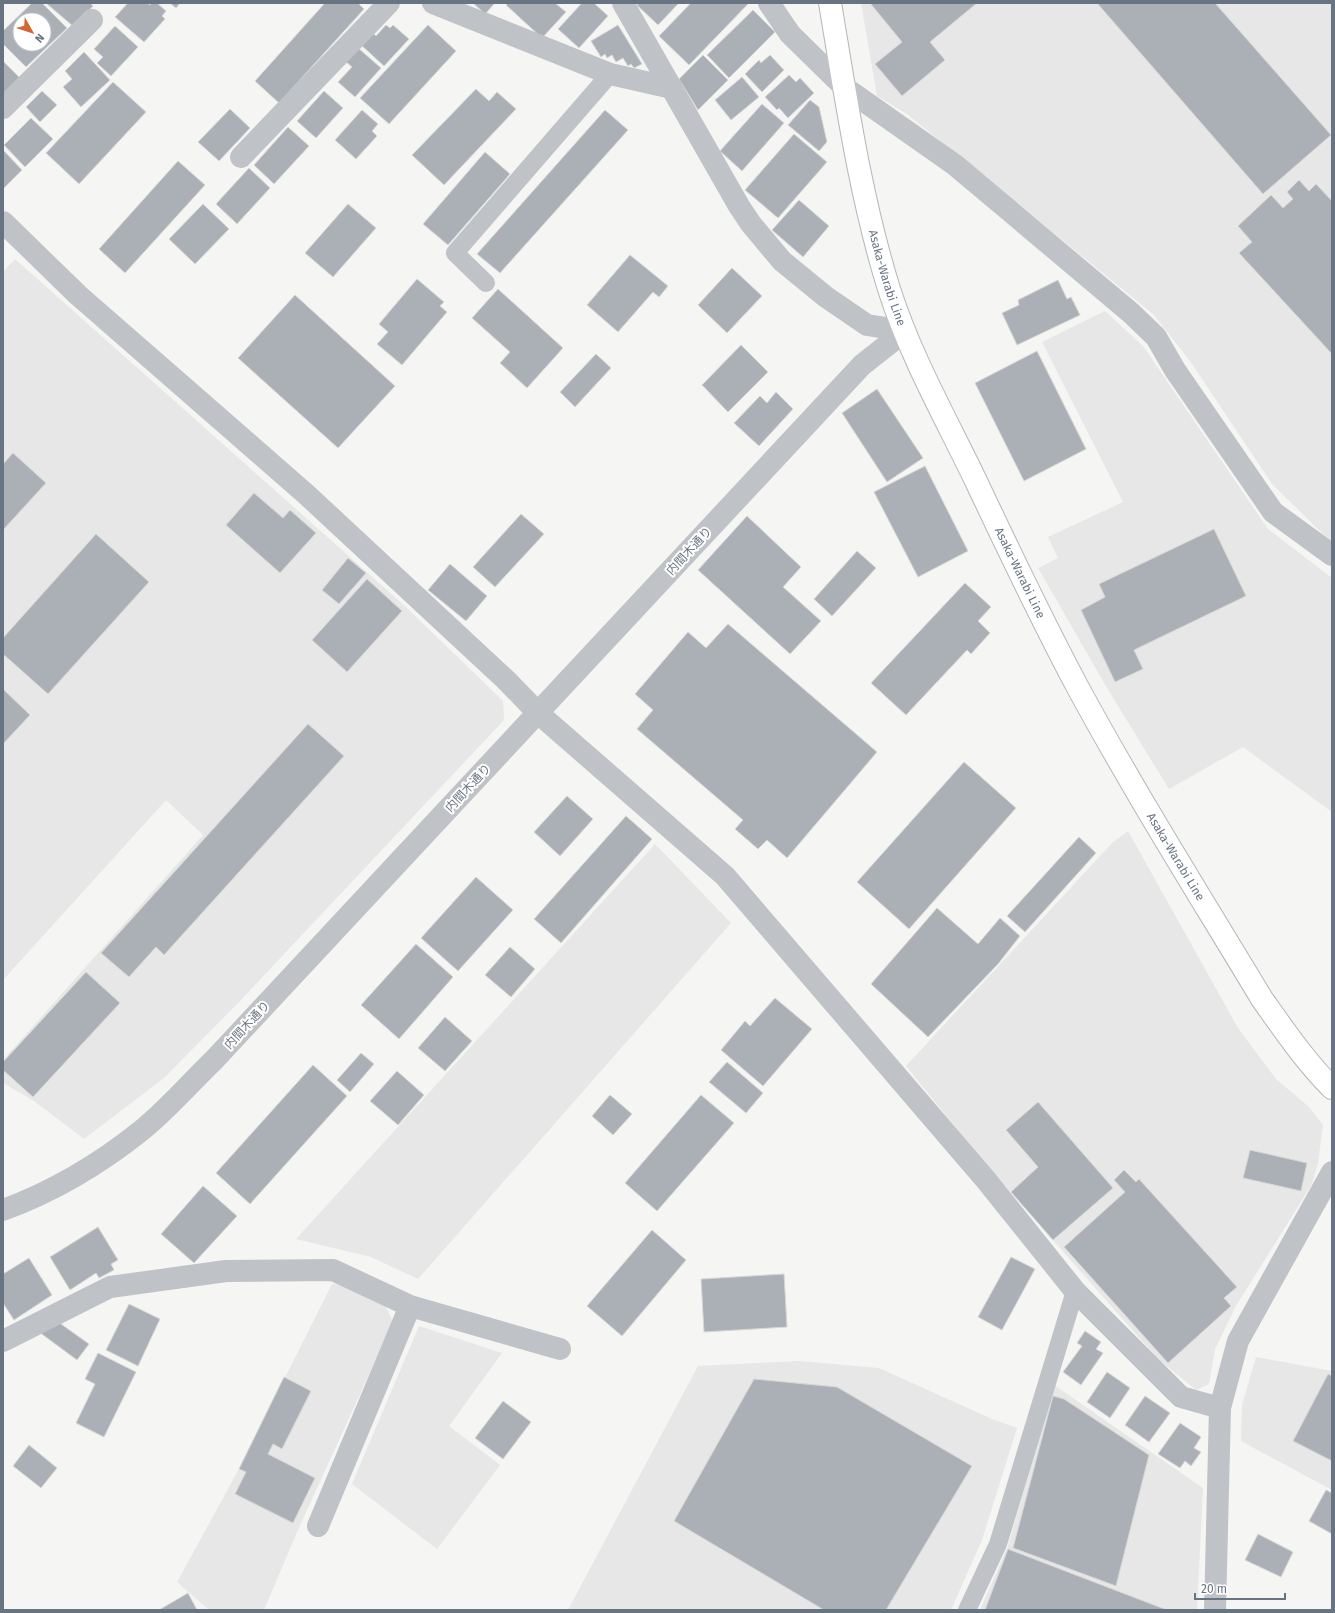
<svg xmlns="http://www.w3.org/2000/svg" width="1335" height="1613" font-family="'Fira Sans','Noto Sans JP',sans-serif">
<rect width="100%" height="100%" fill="#f5f6f3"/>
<!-- built -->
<path fill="#e6e7e6" d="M861,3H1332V541L1325,536L1272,484L1190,361L1153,314L907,114L877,96Z
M15,259L407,608L503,701L504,720L239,1002L164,1078L84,1139L34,1101L3,1083V1060L203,835L166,800L3,980V272Z
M1105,311L1143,346L1268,529L1332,578V812L1243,747L1169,789L1107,688L1038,568L1058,558L1048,537L1123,502L1042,342Z
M1128,831L1238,1028L1276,1079L1309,1107L1323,1125L1318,1163L1312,1184L1236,1306L1215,1349L1209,1384L1196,1390L1157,1358L977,1154L906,1066L1112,843Z
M655,844L731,923L418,1279L371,1257L296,1239Z
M332,1284L344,1285L385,1305L393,1322L297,1532L264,1610H209L177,1582L239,1469Z
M419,1326L502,1353L449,1426L500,1465L437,1549L352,1484Z
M1256,1357L1332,1371V1490L1241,1441L1242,1405Z
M799,1361L879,1368L992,1419L1017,1428L982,1540L951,1610H568L698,1366Z
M1054,1385L1203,1488L1197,1610H980L1008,1546Z"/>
<!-- building -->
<path fill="#aab0b6" stroke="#d7d7d5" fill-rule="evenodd" d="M32,3H42L67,28L26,67L3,44V31ZM20,20H44V44H20Z
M46,3H90L93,6L74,27Z
M128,3H147L150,5L152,3H157L166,11L162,16L165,19L144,42L115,17Z
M170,3H180L176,8Z
M325,3H358L364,9L279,103L255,81Z
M473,3H495L485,14Z
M508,3H555L566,12L542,38L506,5Z
M582,3H594L608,16L579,48L558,29Z
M640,3H679L658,25L637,5Z
M691,3H749L689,65L659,36Z
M870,3H977L930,42L945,60L902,96L875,64L902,42Z
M1097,3H1215L1331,135L1263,194Z
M753,10L775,32L729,78L707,55Z
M386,25L390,28L393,25L409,39L384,66L360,44L372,32L376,36Z
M428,25L456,51L389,124L360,98Z
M618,25L642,64L634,68L631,64L628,66L623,58L616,62L612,55L607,58L605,54L601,57L591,41Z
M115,26L138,47L111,76L97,63L103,57L94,49Z
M357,47L381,68L355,97L338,82L352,67L345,61Z
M84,52L110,80L81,107L63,87L72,79L65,71Z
M703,55L728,80L698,110L679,79Z
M770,55L784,70L762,92L745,74L759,60L761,63Z
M3,61L20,78L3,94Z
M789,75L796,82L800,78L814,93L788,118L779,108L777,110L765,97Z
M742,77L759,97L731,120L715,100Z
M113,82L146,112L79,184L46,153Z
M476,89L489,101L497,92L516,109L444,185L412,155Z
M42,91L57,105L40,122L26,107Z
M324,91L343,108L316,138L297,121Z
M810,100L819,107L827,142L819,151L788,125Z
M762,104L784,123L742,171L720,151Z
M230,109L250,128L219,161L198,142Z
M362,110L378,124L372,131L377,136L356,159L335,140Z
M605,110L628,130L500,273L477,254Z
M31,118L53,139L25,167L4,145Z
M288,127L309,146L274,184L254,165Z
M794,134L827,162L778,218L745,190Z
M4,151L22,170L3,189V152Z
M485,152L510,174L448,245L423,224Z
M178,161L205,185L125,273L99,249Z
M249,168L270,188L237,224L216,204Z
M1299,180L1309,191L1316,184L1332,201V354L1239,253L1252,242L1238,226L1271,195L1283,208L1293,199L1287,192Z
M799,200L829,226L803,257L772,230Z
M203,204L229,229L195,264L169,239Z
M348,204L376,228L333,277L305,253Z
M630,255L668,286L659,297L653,292L618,332L587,305Z
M732,268L762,296L727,333L698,305Z
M417,279L444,302L440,306L447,312L402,365L377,344L388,332L379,324Z
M1058,280L1067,299L1071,297L1080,315L1017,345L1002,313L1019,305L1018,300Z
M498,289L563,348L527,388L500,363L510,352L472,318Z
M295,295L395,386L338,448L238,358Z
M741,345L768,372L728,412L702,385Z
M1037,351L1086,449L1024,481L975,383Z
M596,354L611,368L575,407L560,392Z
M877,389L923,458L887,482L842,413Z
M776,392L793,409L759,446L734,423L760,396L767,403Z
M13,453L46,483L3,530V464Z
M925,466L968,551L918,577L874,492Z
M254,493L283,518L290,510L316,533L280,573L226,525Z
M521,514L544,534L495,587L473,567Z
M747,516L801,567L783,587L821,621L790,654L698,570Z
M1214,529L1246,596L1134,650L1143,669L1115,682L1081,610L1105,597L1099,584Z
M96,534L149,582L48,694L3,654V638Z
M857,551L876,568L832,616L814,599Z
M348,558L366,573L339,604L322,590Z
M450,564L487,596L466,621L428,590Z
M367,579L402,611L347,672L312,640Z
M965,583L991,607L978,621L990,633L971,654L967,650L906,715L871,683Z
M728,624L877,752L787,858L767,840L758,849L735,829L743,820L637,729L653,710L635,694L688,632L706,648Z
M3,689L30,715L3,744Z
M308,724L344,756L164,955L156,947L129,977L101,953Z
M964,762L1016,808L909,929L857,882Z
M567,796L593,819L560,856L534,832Z
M626,816L652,839L561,943L534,919Z
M1079,837L1096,853L1025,932L1007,916Z
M476,877L513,910L458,971L421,938Z
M937,908L978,944L1000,918L1020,936L998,964L928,1037L871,984Z
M416,944L453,977L399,1039L361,1005Z
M510,947L535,969L511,997L485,975Z
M86,972L120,1003L33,1097L3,1070V1062Z
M775,998L812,1029L763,1086L721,1050L745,1021L750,1026Z
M445,1017L472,1041L445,1071L418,1048Z
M361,1053L374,1064L350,1092L337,1080Z
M727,1062L763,1093L746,1113L709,1082Z
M313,1065L347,1096L250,1204L216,1173Z
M397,1071L424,1095L398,1125L370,1101Z
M610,1095L632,1114L613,1135L592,1116Z
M701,1095L734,1123L657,1211L625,1183Z
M1038,1102L1113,1188L1053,1240L1011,1192L1038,1167L1006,1130Z
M1250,1150L1307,1163L1301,1191L1243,1178Z
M1124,1170L1136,1182L1139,1179L1237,1287L1224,1298L1231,1306L1168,1363L1064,1247L1125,1192L1114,1180Z
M203,1186L237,1216L194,1263L161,1234Z
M98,1227L118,1260L111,1264L114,1270L99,1278L96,1273L70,1290L50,1257Z
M652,1230L686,1260L622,1336L587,1306Z
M1011,1257L1035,1269L1002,1330L978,1317Z
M29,1258L52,1295L14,1320L3,1303V1274Z
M784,1274L787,1327L704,1332L701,1279Z
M129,1304L160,1319L138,1366L106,1350Z
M54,1319L89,1344L77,1360L35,1329Z
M1085,1331L1101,1342L1096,1349L1103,1353L1081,1385L1063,1372L1082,1346L1077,1343Z
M98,1353L136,1372L104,1437L76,1423L95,1384L85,1379Z
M1107,1372L1130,1388L1110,1418L1087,1402Z
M1328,1374L1332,1376V1461L1293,1441Z
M284,1377L311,1391L282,1449L273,1444L268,1454L315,1478L293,1523L235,1494L246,1472L239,1469Z
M754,1379L837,1387L972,1466L886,1610H824L674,1521Z
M1053,1396L1064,1399L1149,1455L1116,1586L1013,1548Z
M1145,1396L1170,1413L1149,1442L1125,1425Z
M503,1401L531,1422L503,1459L475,1438Z
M1180,1423L1201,1437L1194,1448L1201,1452L1191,1466L1185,1461L1180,1468L1158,1454Z
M29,1445L57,1468L41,1488L13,1466Z
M1326,1490L1332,1493V1534L1309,1521Z
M1258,1534L1293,1552L1281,1577L1245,1560Z
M1008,1549L1167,1610H985Z
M188,1593L197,1610H159Z"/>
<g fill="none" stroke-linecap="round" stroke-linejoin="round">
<!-- primary casing -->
<g stroke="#b3b6ba" stroke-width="24">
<g id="primary">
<path id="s1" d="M830,3C846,98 860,196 889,289C910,355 945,417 975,479C1008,549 1041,618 1077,686C1135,793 1200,896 1262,999C1284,1030 1305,1061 1332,1088"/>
</g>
</g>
<!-- service -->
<path stroke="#bfc2c6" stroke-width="18" d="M486,283L455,253L610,74
M967,1610L998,1544L1075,1291"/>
<!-- minor -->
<path stroke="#bfc2c6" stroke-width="22" d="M433,3L610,74L672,88
M623,3L739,206L751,224L782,261L826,297L867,325L905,331
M769,3L790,34L844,87L955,165L1131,313L1156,337L1175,370L1273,512L1332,555
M3,108L92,20
M241,157L389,3
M3,222L78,295L307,495L506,680L538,713L725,876L986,1180L1075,1291L1181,1397L1220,1408
M3,1341L110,1287L226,1271L333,1270L410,1306L560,1349
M318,1526L410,1306
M1215,1610L1220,1408L1238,1341L1332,1172"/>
<!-- tertiary -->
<path stroke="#bfc2c6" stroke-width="22" d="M3,1210C52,1192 101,1163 142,1130C168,1109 190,1083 214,1060L862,365L905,331"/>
<!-- primary -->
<use href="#primary" stroke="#fff" stroke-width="22"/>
</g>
<g text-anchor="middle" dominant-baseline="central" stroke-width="4" stroke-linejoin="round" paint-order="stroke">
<!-- street labels -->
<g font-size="12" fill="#677481" stroke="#fff">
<text stroke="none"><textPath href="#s1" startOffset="281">Asaka-Warabi Line</textPath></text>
<text transform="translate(689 551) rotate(-47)">内間木通り</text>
<text stroke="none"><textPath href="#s1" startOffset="605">Asaka-Warabi Line</textPath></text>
<text transform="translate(468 788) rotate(-47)">内間木通り</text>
<text stroke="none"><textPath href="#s1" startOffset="929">Asaka-Warabi Line</textPath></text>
<text transform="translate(247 1025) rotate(-47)">内間木通り</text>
</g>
</g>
<!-- border -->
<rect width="1335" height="1613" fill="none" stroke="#677481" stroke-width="8"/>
<!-- north arrow -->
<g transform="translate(32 32) rotate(129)"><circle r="19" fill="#ffffff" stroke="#c2c7cd"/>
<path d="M0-3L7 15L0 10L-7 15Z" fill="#d66432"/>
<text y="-6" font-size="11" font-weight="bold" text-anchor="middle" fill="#677481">N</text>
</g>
<!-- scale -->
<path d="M1195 1593v6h90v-6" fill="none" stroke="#677481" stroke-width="2"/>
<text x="1201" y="1593" font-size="12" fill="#677481" stroke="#ffffff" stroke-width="3" paint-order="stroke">20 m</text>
</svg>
